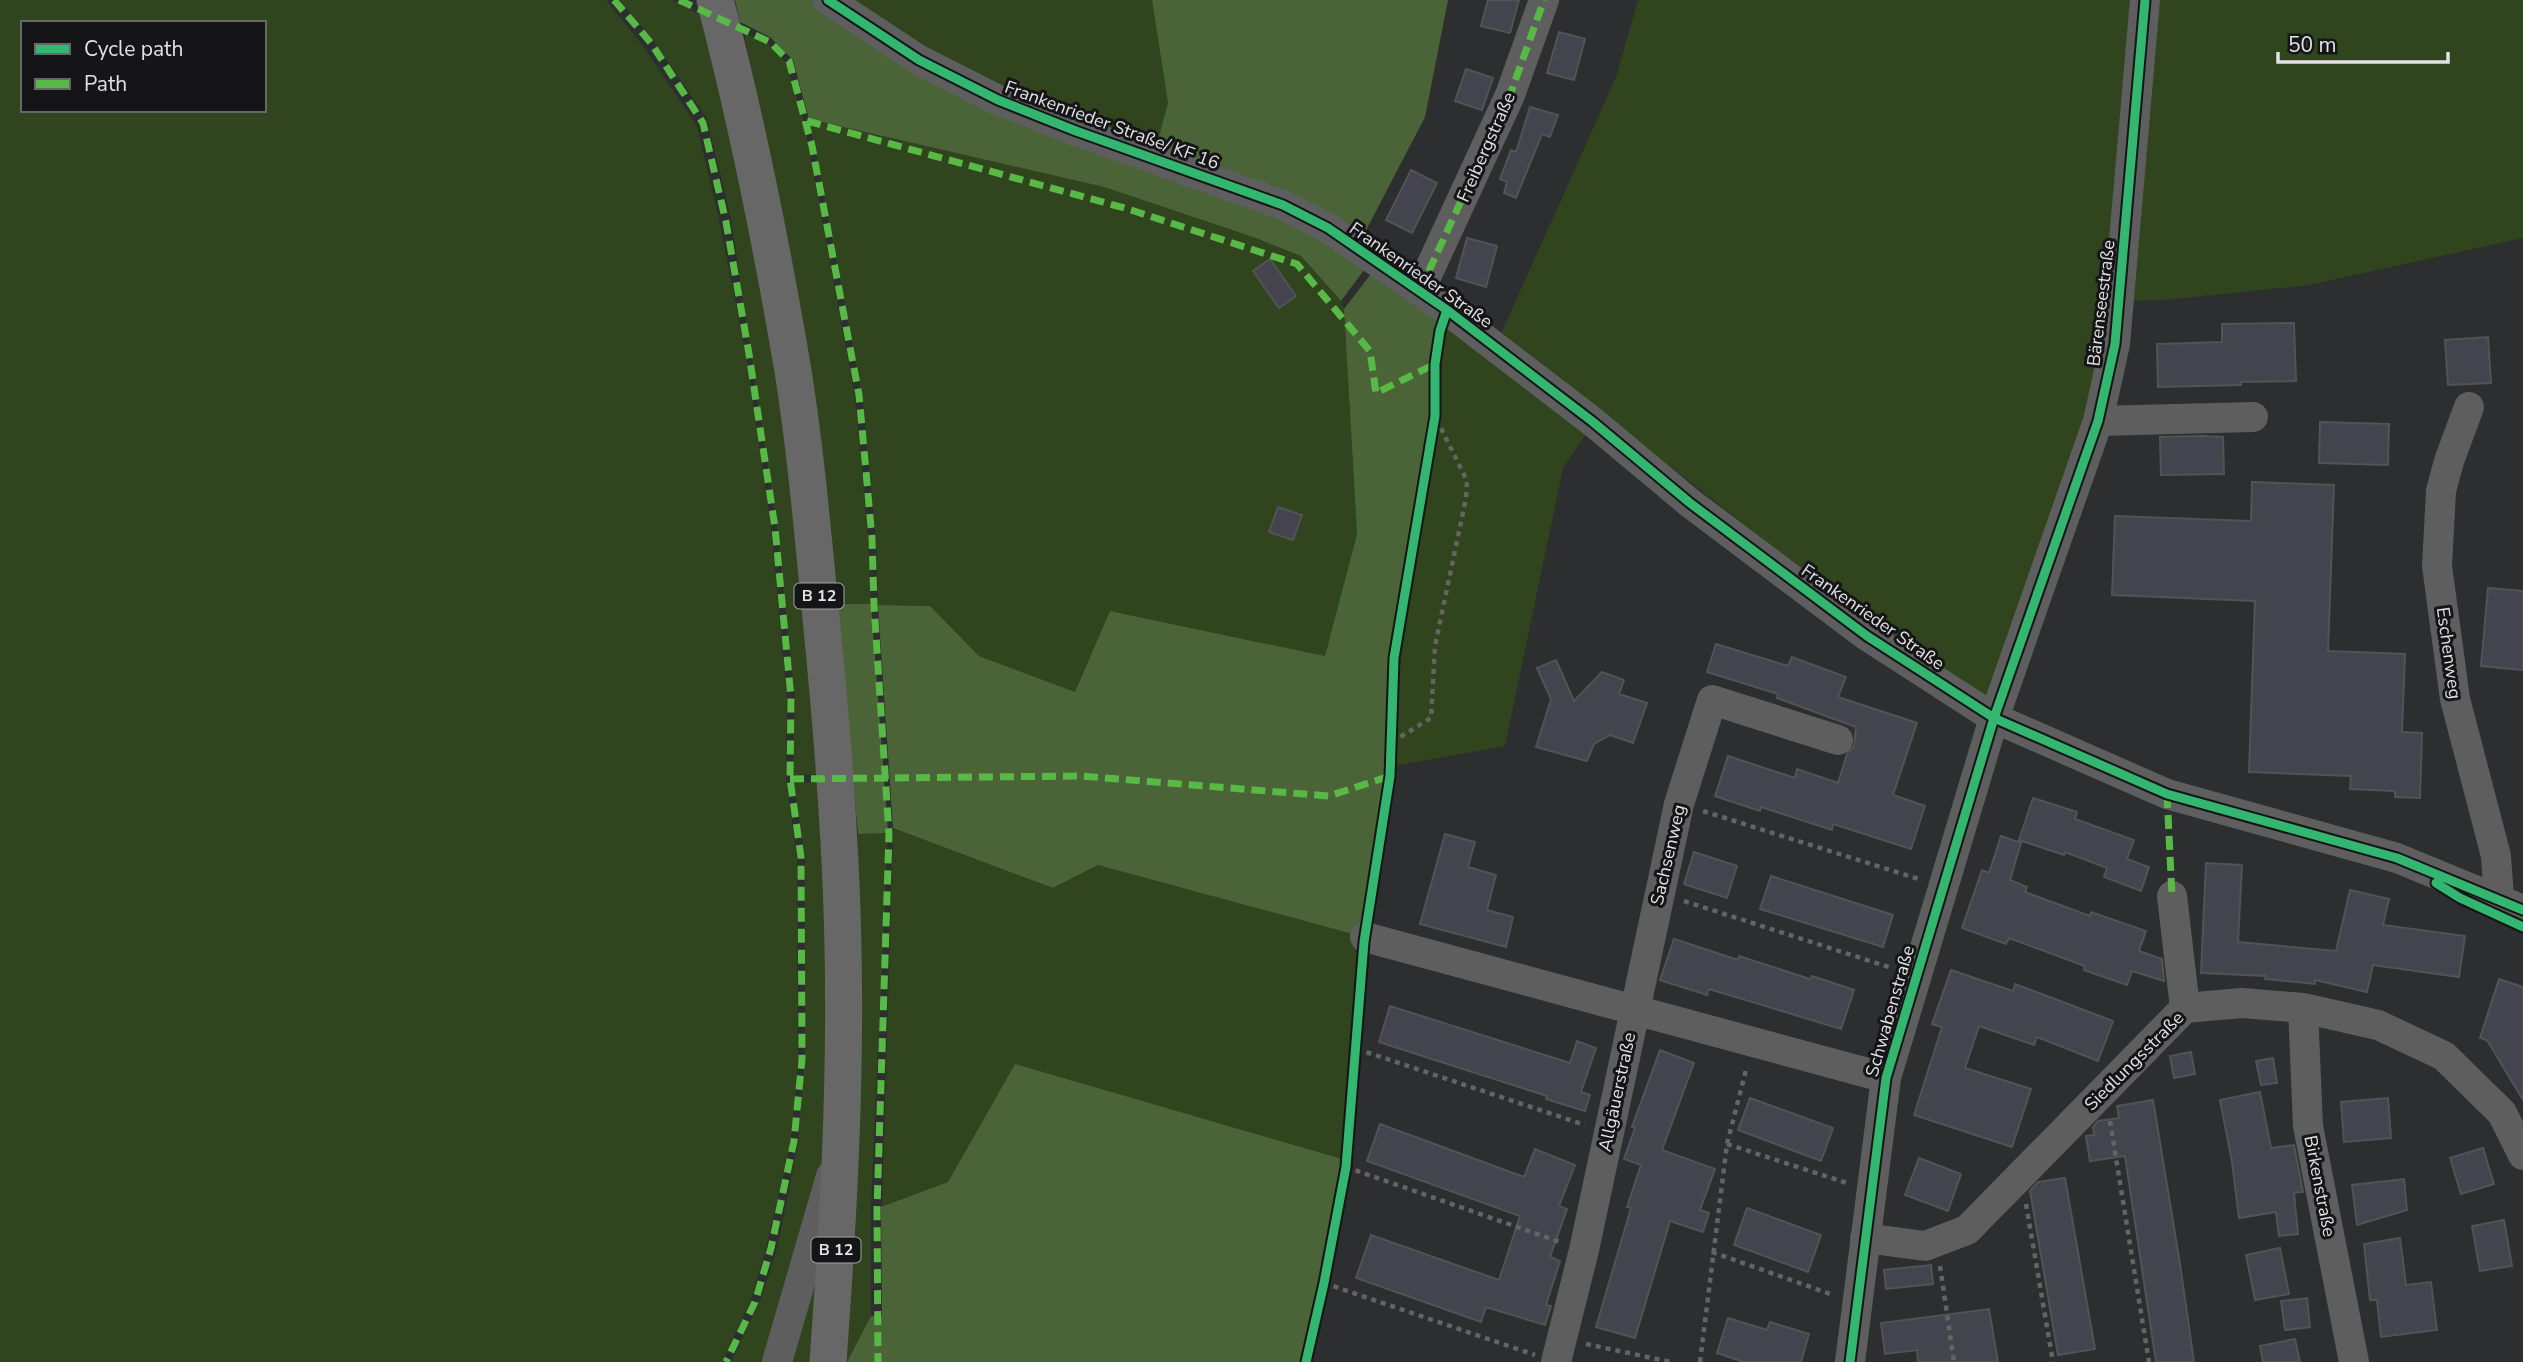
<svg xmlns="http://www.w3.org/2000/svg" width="2523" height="1362" font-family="'Nunito Sans',sans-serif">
<rect width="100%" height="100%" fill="#2d2e2f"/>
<!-- green -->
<path fill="#30441d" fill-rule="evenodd" d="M0,0H606L643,46L697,126L719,219L746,355L771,528L787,698L786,778L797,859L798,1058L791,1141L766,1248L751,1300L722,1362H0ZM23,23H264V110H23Z
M619,0H672L701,15L716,64L779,373L825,774L793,775L795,698L777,528L731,219L707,119L653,40Z
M842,0H1152L1168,103L1155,151L1001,93Z
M1638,0H2140L2107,342L1994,708L1872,627L1702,491L1500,336L1616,77Z
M2150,0H2523V238L2309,285L2165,300L2126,301Z
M744,33L768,44L786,63L804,122L855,397L868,538L871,604H837L782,216Z
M809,119L1104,187L1253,237L1301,256L1341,301L1344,309L1357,534L1325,656L1111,611L1075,693L979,656L930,606L878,605L876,538L862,394Z
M1446,327L1586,434L1563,468L1505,746L1394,766L1397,658L1436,417L1438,363Z
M825,782L832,949L823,1168L769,1362H731L760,1301L777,1249L798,1143L805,1057V857L794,783Z
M893,828L1053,888L1098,865L1360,936L1342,1159L1015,1065L948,1182L882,1207Z
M888,833L871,1206V1316L847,1362H839L857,1105L858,834Z
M824,1244L817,1362H783Z"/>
<!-- forest -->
<path fill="#4b6437" d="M735,0H812L913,69L1279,212L1367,266L1341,301L1301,256L1253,237L1104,187L809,119L793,60L770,37L740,22Z
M1152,0H1448L1425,117L1362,238L1155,151L1168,103Z
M1374,270L1439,322L1432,363L1431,416L1391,659L1389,767L1360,936L1098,865L1053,888L893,828L878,605L930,606L979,656L1075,692L1110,611L1325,656L1357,534L1344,309Z
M837,604H871L888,833L858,834Z
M1015,1064L1342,1159L1320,1283L1300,1362H847L871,1316H882L881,1207L948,1182Z"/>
<!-- building -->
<path fill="#43444e" stroke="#525354" stroke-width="2" d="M1488,0H1519L1510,33L1481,26Z
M1559,32L1585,39L1574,80L1547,73Z
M1466,69L1493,78L1482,110L1455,101Z
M1530,107L1558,115L1550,137L1542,134L1516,198L1504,193L1507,182L1500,179L1511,150L1516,152Z
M1411,170L1437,183L1412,233L1386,220Z
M1467,238L1497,246L1486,287L1456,278Z
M1270,259L1296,296L1279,308L1253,271Z
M2294,323L2296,381L2241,382V385L2158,387L2157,344L2222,342V324Z
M2488,337L2491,383L2448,385L2445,340Z
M2320,422L2389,424L2388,465L2319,463Z
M2202,436L2223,437L2224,474L2161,475L2160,437Z
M2252,482L2334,485L2328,651L2405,654L2402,732L2422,733L2420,798L2395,797V791L2350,789L2351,776L2249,772L2255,601L2112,595L2115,516L2251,521Z
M1278,507L1302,515L1293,540L1269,532Z
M2488,588L2523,591V670L2481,666Z
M1716,644L1788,666L1792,657L1846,677L1838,697L1917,723L1893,795L1925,806L1911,849L1833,824L1832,830L1761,807L1760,811L1715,796L1728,756L1795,778L1797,769L1838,783L1847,754L1854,746L1856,727L1777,698L1778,694L1707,672Z
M1556,660L1574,701L1602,672L1624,680L1619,694L1647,703L1633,743L1610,735L1594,744L1587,761L1536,747L1551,699L1537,668Z
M2033,798L2077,812L2075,819L2134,840L2127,859L2149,867L2141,891L2104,877L2107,868L2065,852L2064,855L2019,840Z
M1445,834L1475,842L1468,867L1496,875L1487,910L1513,917L1506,947L1420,924Z
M2001,836L2021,843L2010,880L2027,887L2025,892L2090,916L2091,912L2146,931L2139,951L2162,959L2164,981L2132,971L2127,985L2084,970L2085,966L2009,938L2006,944L1962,928L1982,870L1989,873Z
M1694,852L1737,866L1727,898L1684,884Z
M2206,863L2242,865L2238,942L2336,951L2350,890L2389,899L2383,925L2465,936L2459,977L2373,965L2367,992L2315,980V984L2265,979L2266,976L2201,973Z
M1771,876L1893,915L1883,947L1760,909Z
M1674,939L1738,960L1739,956L1810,979L1812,976L1854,990L1841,1029L1709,989L1707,995L1660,980Z
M1951,970L2013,991L2015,984L2113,1021L2098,1061L2037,1037L2034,1045L1979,1026L1965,1068L2031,1089L2012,1147L1914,1115L1942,1027L1932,1024Z
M2499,979L2523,987V1100L2487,1040L2480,1038Z
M1390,1006L1570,1063L1577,1041L1596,1048L1581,1092L1590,1095L1585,1111L1546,1099L1547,1096L1379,1042Z
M1660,1050L1694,1063L1662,1150L1715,1169L1700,1210L1709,1213L1703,1232L1670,1221L1635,1338L1596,1327L1631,1208L1627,1207L1641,1165L1624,1159L1635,1128L1632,1127Z
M2191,1052L2195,1074L2174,1078L2170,1056Z
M2273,1058L2277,1083L2261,1085L2256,1061Z
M2260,1092L2271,1148L2294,1145L2303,1192L2294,1193L2298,1234L2279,1236L2276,1212L2239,1218L2232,1162L2220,1100Z
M1750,1098L1833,1128L1821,1161L1738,1130Z
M2388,1098L2391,1138L2344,1142L2341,1102Z
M2153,1100L2180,1264L2194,1362H2156L2125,1156L2090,1161L2086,1136L2094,1135L2093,1127L2098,1121L2119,1118L2117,1106Z
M1380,1124L1524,1177L1535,1149L1575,1165L1559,1206L1567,1209L1550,1257L1560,1261L1546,1305L1551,1306L1545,1325L1486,1307L1481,1322L1356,1278L1371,1235L1499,1280L1520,1216L1367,1161Z
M2483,1148L2494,1184L2461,1194L2450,1158Z
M1919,1158L1961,1174L1948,1211L1905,1195Z
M2065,1178L2095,1349L2058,1355L2030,1191L2038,1182Z
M2404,1179L2407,1210L2357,1225L2352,1185Z
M1747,1208L1821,1235L1808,1272L1734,1245Z
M2504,1220L2512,1266L2480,1271L2472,1226Z
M2400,1238L2406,1285L2431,1282L2437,1330L2381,1337L2377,1300H2370L2364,1244Z
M2280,1248L2289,1294L2255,1300L2246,1255Z
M1931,1265L1933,1284L1886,1289L1884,1270Z
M2307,1298L2310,1327L2285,1330L2281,1301Z
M1989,1309L1998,1362H1918L1917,1350L1885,1354L1881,1323Z
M1728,1318L1767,1330L1770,1322L1809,1334L1801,1362H1744L1717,1353Z
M2295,1339L2300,1362H2263L2260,1346Z"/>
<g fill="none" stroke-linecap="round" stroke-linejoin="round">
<!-- path -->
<path stroke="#656465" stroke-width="4.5" stroke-dasharray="5 5" stroke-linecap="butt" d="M1392,742L1431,718L1435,646L1466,498L1467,481L1435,416
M1703,811L1922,880
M1684,901L1892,968
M1357,1049L1585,1125
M2110,1121L2149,1362
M1727,1144L1847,1183
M1346,1167L1560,1242
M2026,1204L2053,1362
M1712,1252L1833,1295
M1940,1266L1954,1362
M1324,1283L1535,1355
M1586,1344L1671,1362
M1700,1362L1727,1144L1747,1066"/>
<!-- minor -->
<path stroke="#5e5e5e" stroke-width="30" d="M828,0L919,60L998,100L1076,131L1283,205L1328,228L1447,310L1593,422L1690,503L1867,636L1994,718L2167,794L2397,858L2523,910
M1420,290L1510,95L1544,0
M2469,407L2449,461L2441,491L2437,566L2455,699L2496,856L2499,898
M2098,421L2253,417
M2172,896L2185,1008
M1365,937L1886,1078
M2303,1008L2308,1126L2354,1362
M1865,1238L1925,1246L1967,1230L2185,1008L2242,1003L2303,1008L2378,1025L2444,1056L2502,1113L2523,1155
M777,1362L831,1176
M1556,1362L1584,1250L1679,804L1712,700L1838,740
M1850,1362L1886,1078L1994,718L2098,421L2115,344L2145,0"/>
<!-- major -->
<path stroke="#686767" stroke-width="37" d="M715,0C747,122 772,247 793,371C806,453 813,536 821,618C832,728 841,838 843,948C846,1087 838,1224 828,1362"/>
<!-- quiet -->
<path stroke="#58b947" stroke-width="7" stroke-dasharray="14 7" stroke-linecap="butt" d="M614,0L651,43L703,123L726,222L749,354L775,528L791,698L790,779L801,857L802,1059L794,1141L771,1248L755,1302L726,1362
M679,0L770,42L789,61L812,146L859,395L872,538L874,605L889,834L877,1208L878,1362
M807,121L1128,209L1297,264L1370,351L1376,393L1435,364
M1420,290L1510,95L1544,0
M790,779L1081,776L1329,796L1390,776
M2167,794L2172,896"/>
<!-- cycleway casing -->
<g stroke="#151517" stroke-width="13">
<path id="cycleway" d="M828,0L919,60L998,100L1076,131L1283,205L1328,228L1447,310L1593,422L1690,503L1867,636L1994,718L2167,794L2397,858L2523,910
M2436,883L2460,898L2523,927
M1306,1362L1324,1283L1346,1167L1364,942L1390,776L1394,658L1435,416V364L1440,331L1447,310
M1850,1362L1886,1078L1994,718L2098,421L2115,344L2145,0"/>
</g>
<!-- cycleway -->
<use href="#cycleway" stroke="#33b770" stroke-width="9"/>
</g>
<g text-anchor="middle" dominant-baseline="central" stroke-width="6" stroke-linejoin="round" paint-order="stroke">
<!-- shield labels -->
<g fill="#151517" stroke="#a4a4a7" stroke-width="2">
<rect x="794.5" y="583.5" width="49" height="25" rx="5"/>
<rect x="811.5" y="1237.5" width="49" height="25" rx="5"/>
</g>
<g font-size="16" font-weight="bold" fill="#e2e2e5">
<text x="819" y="596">B 12</text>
<text x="836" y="1250">B 12</text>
</g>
<!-- street labels -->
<g font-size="18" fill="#e2e2e5" stroke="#151517">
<text transform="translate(1112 125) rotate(20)">Frankenrieder Straße/ KF 16</text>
<text transform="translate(1486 147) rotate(-66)">Freibergstraße</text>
<text transform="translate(1421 275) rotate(35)">Frankenrieder Straße</text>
<text transform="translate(2101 303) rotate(-83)">Bärenseestraße</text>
<text transform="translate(1873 617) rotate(35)">Frankenrieder Straße</text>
<text transform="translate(2449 653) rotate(82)">Eschenweg</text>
<text transform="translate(1668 855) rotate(-77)">Sachsenweg</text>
<text transform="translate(1890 1011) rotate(-74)">Schwabenstraße</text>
<text transform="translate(2134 1061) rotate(-45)">Siedlungsstraße</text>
<text transform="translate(1617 1092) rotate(-78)">Allgäuerstraße</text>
<text transform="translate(2320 1186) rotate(79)">Birkenstraße</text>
</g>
</g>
<!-- legend -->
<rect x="21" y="21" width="245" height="91" fill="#151517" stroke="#676769" stroke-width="2"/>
<rect x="35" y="44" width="35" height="10" fill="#33b770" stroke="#676769" stroke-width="2"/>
<text x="84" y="56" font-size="21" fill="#e2e2e5">Cycle path</text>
<rect x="35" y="79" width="35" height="10" fill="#58b947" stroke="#676769" stroke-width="2"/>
<text x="84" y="91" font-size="21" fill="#e2e2e5">Path</text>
<!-- scale -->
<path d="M2278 52v10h170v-10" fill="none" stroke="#e2e2e5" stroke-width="3.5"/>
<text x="2288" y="52" font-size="21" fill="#e2e2e5" stroke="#151517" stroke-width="5" paint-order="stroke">50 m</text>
</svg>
